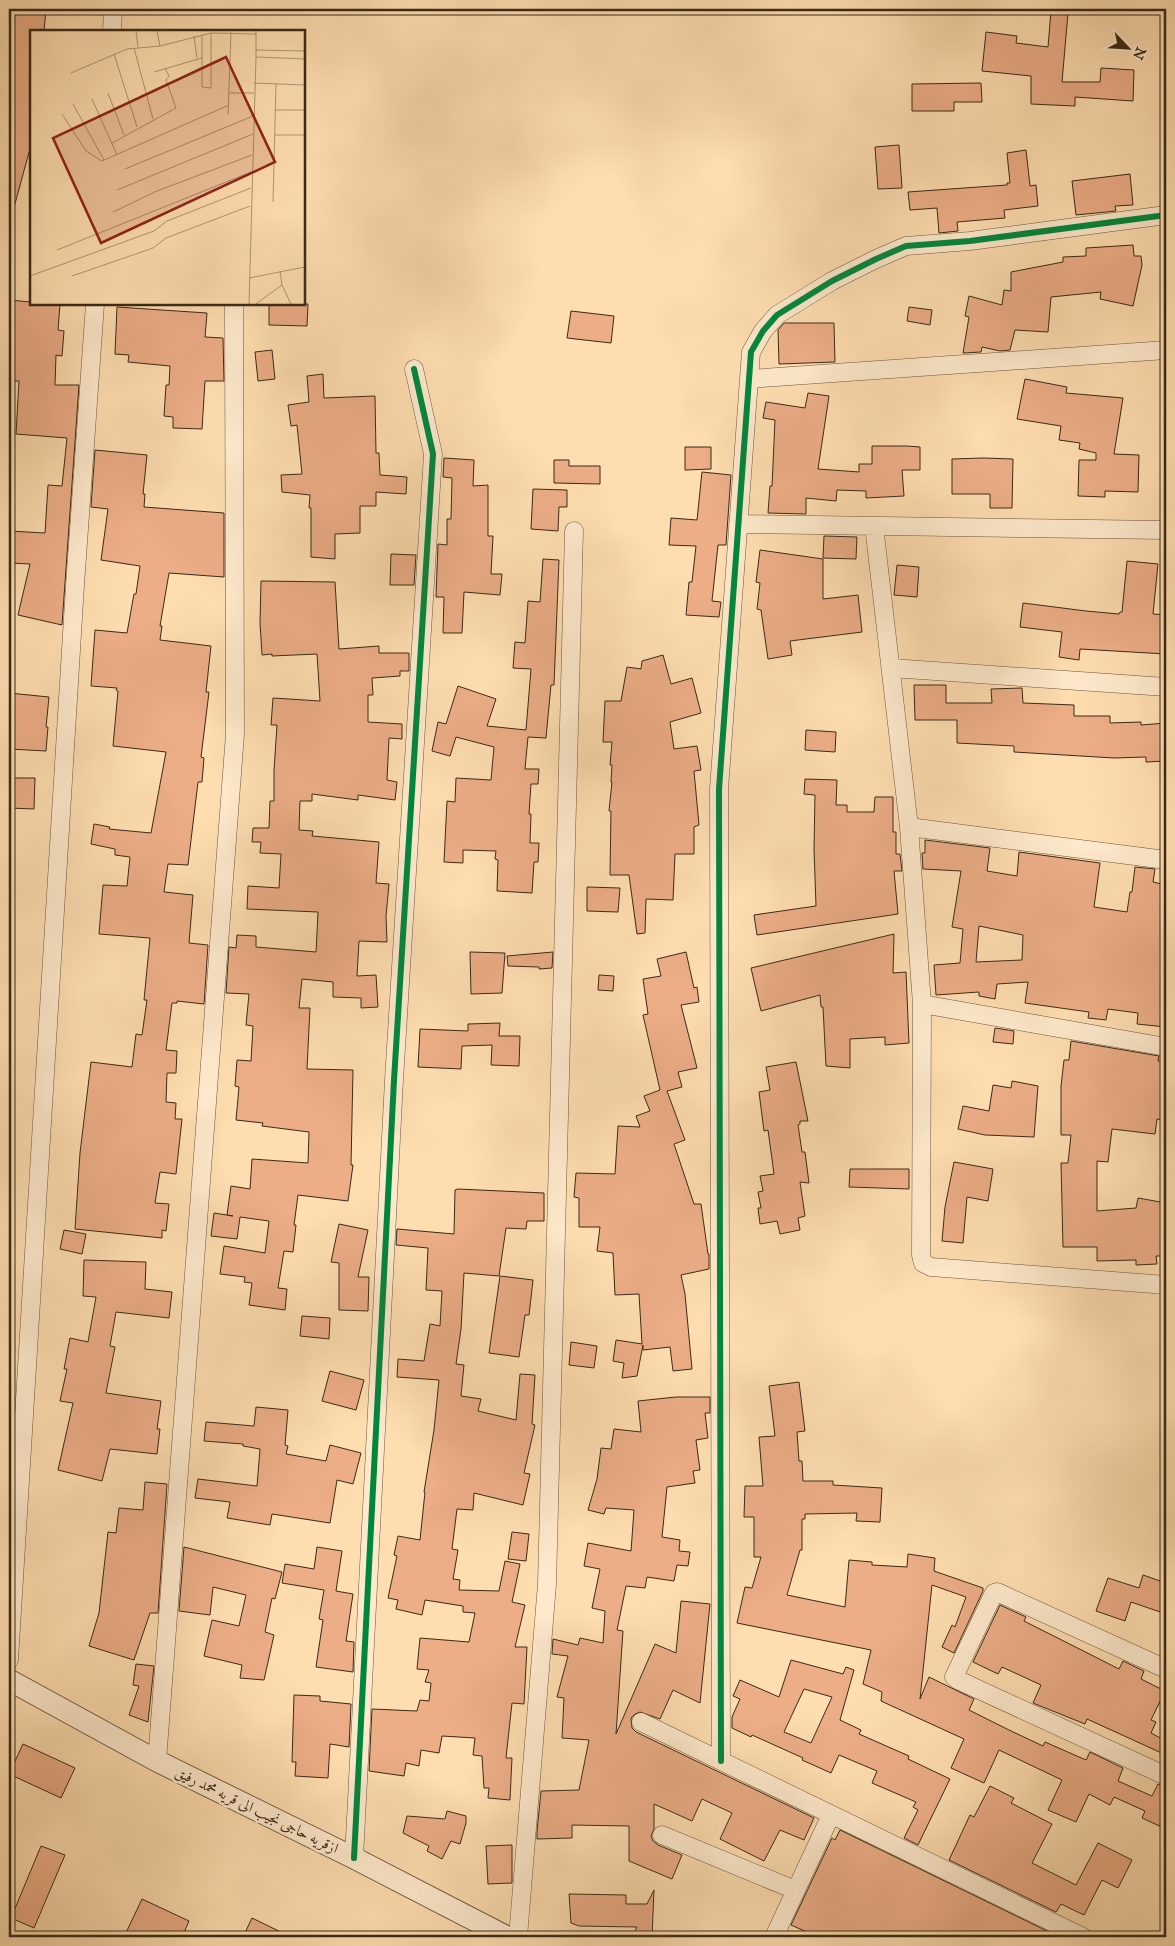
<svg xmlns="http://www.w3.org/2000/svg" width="1175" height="1946" font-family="'IM FELL Great Primer',Amiri,serif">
<rect width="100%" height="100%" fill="#feddb0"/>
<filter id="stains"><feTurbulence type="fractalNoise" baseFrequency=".004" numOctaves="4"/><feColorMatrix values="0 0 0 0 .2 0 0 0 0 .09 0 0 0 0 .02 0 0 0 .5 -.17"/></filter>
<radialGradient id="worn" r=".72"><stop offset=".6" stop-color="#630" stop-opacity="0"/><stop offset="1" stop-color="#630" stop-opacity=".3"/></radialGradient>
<!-- building -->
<path fill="#ecad87" stroke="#3a2a16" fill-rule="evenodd" d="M9,9H46L44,31H31V145L13,211L9,210Z
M1051,11L1068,13L1062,82H1100L1101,68L1134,70L1133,101L1075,97V106L1031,104V76L982,71L986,32L1017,36L1016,43L1048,47Z
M981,83L982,102H954V111H912V84Z
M899,145L902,188L878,189L875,147Z
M1026,150L1030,186L1036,185L1038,206L1004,210L1005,218L957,222L958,231L939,233L937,208L910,210L908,192L1007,185V183H1010L1007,153Z
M1130,174L1133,205L1115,206L1116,211L1076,215L1072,181Z
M1133,245L1134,256H1141L1142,265L1133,306L1100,299L1101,292L1051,297L1048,332L1015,330L1010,350L1000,351L982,347L981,352L963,353L969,317L965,316L969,296L1002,305L1004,290L1011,291V272L1063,262V257L1086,256V248Z
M9,300L31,302V304H60L58,330L64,331L62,356L56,355L55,385H79L62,625L18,615L30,564L9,563V531L45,533L48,485L62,486L67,438L16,434L19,381H14V372H9Z
M269,304H308L307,326L269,325Z
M117,307L207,313L205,337L223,338L224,381H205L202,429L173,428V417L164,416L166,385H169L170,366L128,362L129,355L115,354Z
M909,307L932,310L930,325L907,321Z
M571,311L614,316L611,343L567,338Z
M784,323H834L835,362L779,364L778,330Z
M272,350L275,379L258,381L255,352Z
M323,374L324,398L375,396L376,453H379L380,475L407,477L406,494L376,492V506H360V533L335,534V559L311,557V508H309L310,495L282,492L281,475L302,474L297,425L291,426L288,405L309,402L307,376Z
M1025,379L1067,387L1066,393L1123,398L1114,454L1139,455L1138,492L1105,491V497L1078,496L1079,460H1096V453L1079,449L1080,443L1059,440L1061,426L1017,419Z
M808,393L829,396L818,469L859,472V464H872V446H907L920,447V470H902L904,496L866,498V491L837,490L836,501L806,498V514L768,513L770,486H772L775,420L763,418L766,402L805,408Z
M685,447H711V469L685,470Z
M95,450L147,455L143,494H145L144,507L224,513V577L169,573L160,626H162L160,640L211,646L206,692H209L201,757L204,758L202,782H198L188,865L168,864L164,892L193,895L189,943L208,945L204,1004L177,1001V1003H172L166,1050L177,1051L176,1073H167L166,1102L176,1103L175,1119H182L176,1174L160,1172L155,1203L169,1204L166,1231L162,1230V1238L75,1229L80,1153L91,1062L132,1067L136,1034L142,1035L147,1000H144L150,938L99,934L103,885L127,886L130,857L115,855V849L91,844L94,824L110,827L109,829L151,833L166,752L113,746L118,691L116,690L117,688L91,686L95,630L127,633L134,594H136L140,566L101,560L108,509L91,507Z
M444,458L474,460L473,486L488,485V536H493L491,574H502L500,595L464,592L462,633H443L444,597H436L438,544L447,545V519H451L452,478L443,477Z
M983,458L1013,459L1012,508H990V494H952V459Z
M554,460H569V466H600V484L554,483Z
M702,472L731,475L726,545H718L712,601L721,602L719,617L686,615L689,582H692L696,546L669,545L671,518L697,520Z
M533,489L567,490V507H559L558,531L531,529Z
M824,536L857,537L856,559L823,558Z
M760,550L823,559V599L858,595L862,632L790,641L792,655L768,659L761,610L757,609L760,583L756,582Z
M391,554L416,555L414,585H390Z
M543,559L559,560L554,685H551L546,738L528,737L525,769H539L538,784H531L529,814H531L530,843H539L538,862H534L532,893L497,891L498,860L495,859L496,851L463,850V863L444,862L447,801L455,802L456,778L491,780L494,747L456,737L450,756L432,751L438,722L446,724L458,686L496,699L487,726L526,730L531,669L513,668L515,642L525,643L528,601L540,602Z
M1127,561L1158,564L1153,614L1166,615V654L1080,649L1079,660L1059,657L1062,632L1020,627L1023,603L1086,611L1119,614L1120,612H1122Z
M897,565L919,567L917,597L894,595Z
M261,581L335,582L339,649L379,646V653H409V671H400V676L372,678L373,695H368V722L402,724V739L389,738L387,780L397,782L395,800L358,795V800L312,794V801H300L299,830L313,831L312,836L379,842L376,883L389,884L386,916L387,942L359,941L357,976L376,975L378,1007L361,1008V998L333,997V982L302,979L299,1008H310L307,1069L353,1070L351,1165H353L348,1201L298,1195L294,1225H296L293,1252L284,1251L278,1288L287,1289L285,1310L249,1305L252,1283L244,1282L245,1277L220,1274L224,1246L265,1253L269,1221L240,1217L237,1239L211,1236L214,1213L233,1216L227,1215L231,1186L250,1189L252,1159L308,1163L309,1132L262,1126L263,1123L236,1120L239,1087L235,1086L237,1060L251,1061L253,1026L246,1025L249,994L226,993L229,947L236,948L237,935L256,936V947L316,952L318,912L247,909L248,886L279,888L281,854L260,853L261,842H252L253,828H269L270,801H274V771L277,725H271L273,698L320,701L317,654L272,656V654L262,655L260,623Z
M663,655L671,684L692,678L701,713L670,722L674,749L697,746L701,770L694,771L699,825L694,827V854H675L673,900L646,899L645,933L637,934L629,875H610L611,811H609L612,782H611L612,765H610L612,742H603L605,701H621L627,667L641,669L642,661Z
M914,685H946V703H992L991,689L1022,688L1023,703L1074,705V716H1110V723L1141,722V725L1166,723V761L1146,762V757L1114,758L1014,752V746L957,743V720H915Z
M9,693L49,697L46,727H48L46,751L9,749L12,717H9Z
M806,730L836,732L835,752L805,750Z
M9,778H35L34,809L9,808Z
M805,779L837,780L836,805H847V812H874L875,797H893V832H896V854H900L902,871H894L898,914L757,935L754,915L816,906L814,849L815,795L804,794Z
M925,840L990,848L987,871L1017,876L1019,852L1100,863L1094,907L1127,912L1130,892H1132L1135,867L1155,869L1153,882L1166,885V1027L1137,1024L1138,1013L1108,1009L1106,1020L1088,1018L1089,1012L1025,1003L1028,982L997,984L995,999L979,996V992L936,995L934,965L960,963L963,929L952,927L961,871L923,869L922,853H925ZM979,926L1023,935L1022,960L976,962Z
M587,887L620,888L618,912L587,911Z
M894,934L893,973L906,972L909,1043L885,1045V1037L850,1039V1068L826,1066L823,1007H821L820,995L761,1011L751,968Z
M470,952L505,953L502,993L471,994Z
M553,952L552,968L539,969V967L508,966L507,956Z
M686,952L694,988L697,987L699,1002L681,1005L697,1068L678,1072L682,1087L667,1091L685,1140L674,1144L694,1204H701L708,1254H709V1269L681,1275L685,1294L692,1369L673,1371L670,1347L643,1350V1345L637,1376L622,1378L624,1363L613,1361L616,1340L642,1344L639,1294L615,1295L613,1253L597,1251L600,1227H579V1198L574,1197L576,1173L615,1174L618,1126L640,1127L636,1116L650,1111L644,1096L660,1090L643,1015L648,1014L643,979L661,976L657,959Z
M599,975L614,976L613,991L598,990Z
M500,1023L499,1036H520L519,1066L491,1065L492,1045L462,1046L461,1069L418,1067L420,1029L468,1031V1024Z
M995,1028L1014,1031L1013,1044L993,1042Z
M1071,1041L1159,1056L1158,1061L1166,1062V1093L1163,1120L1157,1119L1155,1134L1112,1129L1108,1162L1097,1161V1211L1136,1208L1138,1198L1166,1203V1256H1156L1157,1264L1136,1265V1260L1097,1261V1247H1063L1061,1163H1068L1071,1135H1061V1086L1064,1060H1069Z
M796,1062L808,1121H800V1124L798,1125L802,1152H805L809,1183L800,1182L805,1216L798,1218L800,1230L780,1234L777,1221L760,1224L758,1208H761L758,1192L763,1191L760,1176L774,1174L768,1130L764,1131L759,1092L770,1090L766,1067Z
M1012,1081L1038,1086L1034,1137L985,1135L958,1129L963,1106L989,1111L993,1085L1011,1088Z
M954,1162L993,1169L988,1201L967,1197L963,1243L942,1241L945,1207Z
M850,1169H909V1189L849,1187Z
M458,1189L544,1193V1221H527L526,1229L506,1228L499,1276L464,1273L461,1329L456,1364L464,1365L461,1396L481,1399L478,1411L516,1420L520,1374L535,1375L532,1424L535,1425L524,1473L530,1474L523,1505L474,1493L473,1510L457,1509L452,1549L458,1550L453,1579L460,1580L459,1590L499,1591L505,1561L520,1564L512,1602L525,1605L515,1647H527L524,1704L512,1703L506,1758H512L510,1800L488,1798L489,1788H484L482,1756L473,1755L475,1738L442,1736L439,1753L421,1750L419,1766L406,1763L404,1776L369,1771L372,1709L417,1711L420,1700L429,1701L431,1683L425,1682L429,1670L417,1669L420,1638L469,1642L475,1613L463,1612V1606L425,1600L422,1615L396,1609L398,1600L388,1598L397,1556L394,1555L398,1536L420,1540L425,1492H424L434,1430L439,1380L397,1377L398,1359L424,1361L430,1324L440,1326L442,1291L426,1290L428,1248L396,1245L397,1229L454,1234L455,1190Z
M339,1224L368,1230L358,1277H369L368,1311L339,1310V1263L331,1262Z
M64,1230L86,1234L82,1254L60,1249Z
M84,1260L146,1262L145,1289L172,1292L169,1318L116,1312L110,1346L115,1347L106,1393L161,1401L157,1429H160L157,1454L110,1449L102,1481L58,1470L73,1403L60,1401L67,1369H64L70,1338L88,1342L96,1297L83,1296Z
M500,1276L533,1280L529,1315H525L519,1357L489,1353Z
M302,1316L330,1318L329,1339L300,1336Z
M571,1342L597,1346L594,1368L569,1365Z
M330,1371L364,1380L356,1410L322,1401Z
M799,1382L805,1431L797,1432L799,1461H802L803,1481H833V1485L882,1488L880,1522L856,1521L857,1513L805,1514V1519H802V1550H800L787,1595L845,1607L849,1560L872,1562V1565L907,1567L908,1554L935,1558L934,1571L983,1588V1591L954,1653L942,1647L952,1625L955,1627L966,1597L932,1585L920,1699L929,1677L974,1699L969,1710L1009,1730L1043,1746L1045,1742L1086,1760L1090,1752L1123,1768L1118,1781L1152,1796L1158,1784L1166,1787V1829L1142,1818L1145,1811L1114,1797L1110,1805L1089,1794L1076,1822L1048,1810L1062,1780L999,1750L984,1783L951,1768L964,1739L881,1701L882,1692L863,1684L871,1650L737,1623L745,1587L752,1588L761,1557H754V1517H744L745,1486H763L759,1437L775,1436L769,1386Z
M676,1397H710V1413H705L708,1438L696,1440L700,1470L693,1471L695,1483L667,1487L662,1537L680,1540L679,1551L690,1552L688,1566L677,1565L674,1581L647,1577L645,1588L626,1586L617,1630L623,1631L616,1734L655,1644L676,1653L681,1601L710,1604L700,1703L673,1690L660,1719L640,1712L635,1714L631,1718L632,1728L636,1732L814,1818L804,1840L780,1830L764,1861L720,1839L732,1813L702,1799L692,1821L654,1804V1829L651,1836L653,1841L658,1845L682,1855L672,1879L629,1861V1826L572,1825V1838L537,1839V1832L541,1791L579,1790L589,1740L562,1738L564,1698L557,1697L568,1656L552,1654L553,1639L578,1645L580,1638L603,1643L605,1611L592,1608L600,1569L584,1566L588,1543L631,1551L634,1510L606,1508L604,1514L588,1510L597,1479L601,1448L611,1449L614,1429L641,1432L638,1401Z
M256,1407L288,1410L285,1445L288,1446L286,1454L326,1461L330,1445L361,1453L353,1484L337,1480L330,1523L272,1514L270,1525L227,1518L230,1502L195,1498L198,1479L257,1486L260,1449L243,1446V1444L204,1441L206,1422L254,1426Z
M145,1482L167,1484L158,1613H150L134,1660L89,1646L99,1613L108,1532L116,1533L119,1508L143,1510Z
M512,1532L529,1534L526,1561L508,1559Z
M184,1547L282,1572L275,1599L272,1598L265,1632L274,1635L264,1680L240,1678L242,1665L204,1656L212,1620L239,1626L246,1595L213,1587L210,1615L179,1611Z
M317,1547L342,1551L336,1591L353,1594L346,1641L354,1642L353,1672L316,1667L323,1620L319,1619L324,1590L282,1583L285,1564L314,1569Z
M1143,1575L1166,1583V1614L1131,1602L1125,1621L1096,1611L1108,1578L1139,1588Z
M1000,1605L1026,1617L1024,1621L1119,1669L1123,1661L1144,1671L1141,1679L1165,1691L1151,1720L1156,1722L1151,1733L1166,1741V1755L1087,1719L1085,1724L1033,1703L1041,1685L1002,1667L998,1674L973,1662Z
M791,1660L843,1674L846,1667L854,1670L840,1720L861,1730L859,1734L909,1756L908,1759L950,1779L918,1845L904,1838L918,1810L913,1807L916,1802L872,1783L877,1771L839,1755L831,1773L802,1760L803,1758L752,1735L751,1737L732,1728V1717L740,1699L733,1696L740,1680L779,1697ZM804,1689L832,1697L811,1743L784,1732Z
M136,1664L154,1666L148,1722L129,1715L139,1686L133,1685Z
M294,1695L320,1696V1701L351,1704L349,1747L330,1744L328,1778L295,1776L296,1762H292Z
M23,1744L75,1768L61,1798L9,1774Z
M990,1786L1014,1798L1011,1803L1052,1824L1032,1863L1076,1885L1098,1843L1132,1860L1118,1888L1102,1880L1084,1915L1061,1904L1056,1912L949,1860L970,1815L974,1817Z
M447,1811L466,1816V1823L460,1844L451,1841L442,1859L427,1851L429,1846L403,1833L407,1816L445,1819Z
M840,1830L1047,1931L1043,1937H818L791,1925L832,1838L835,1840Z
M512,1845V1883L488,1884L486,1846Z
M41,1846L65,1855L34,1928L11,1918Z
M654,1890L652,1937H632L637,1927L579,1926L571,1923L569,1894L626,1895V1904H647Z
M142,1899L189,1921L182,1937H124Z
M252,1918L291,1937H243Z"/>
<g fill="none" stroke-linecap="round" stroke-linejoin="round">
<!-- minor casing -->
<g stroke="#6b573c" stroke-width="19">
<path id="minor" d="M112,31L113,9
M749,379L1166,350
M738,524L1166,530
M874,526L909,827L922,1004L921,1255L923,1263L931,1267L1166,1285
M891,668L1166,687
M909,827L1166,860
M922,1004L1166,1047
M9,1660L75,585L95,304
M1166,1669L997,1592L994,1593L992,1597L954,1677L958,1680L1166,1776
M641,1722L1083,1937
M157,1761L235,734L234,304
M721,1761L719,789L751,352L763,331L777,315L832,281L876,259L906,246L970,241L1166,215
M662,1835L795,1890
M354,1858L394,1080L433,454L414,369
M518,1937L547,1584L574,531
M774,1937L831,1815"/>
</g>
<!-- tertiary casing -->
<g stroke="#6b573c" stroke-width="23">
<path id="tertiary" d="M9,1680L157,1761L354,1858L507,1937"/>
</g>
<!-- minor -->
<use href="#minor" stroke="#fee9cc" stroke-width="18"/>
<!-- tertiary -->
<use href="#tertiary" stroke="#fee9cc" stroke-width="21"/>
<!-- cycleway casing -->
<g stroke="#fee9cc" stroke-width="9">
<path id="cycleway" d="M721,1761L719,789L751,352L763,331L777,315L832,281L876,259L906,246L970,241L1166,215
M354,1858L394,1080L433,454L414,369"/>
</g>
<!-- cycleway -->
<use href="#cycleway" stroke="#00873e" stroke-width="6"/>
</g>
<g text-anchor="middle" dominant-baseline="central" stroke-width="5" stroke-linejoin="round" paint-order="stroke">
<!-- street labels -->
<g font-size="15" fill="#3a2a16" stroke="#fee9cc">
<text transform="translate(257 1810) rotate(26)">ازقریه حاجی نجیب الی قریه محمد رفیق</text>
</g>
</g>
<!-- overview -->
<g transform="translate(30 30)">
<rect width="275" height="275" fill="#feddb0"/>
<path fill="none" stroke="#b09572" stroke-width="1" d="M106,1L108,17M127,1L130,16M226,1V27L275,29M172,5V57L181,58V3M164,6L167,28M104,18L123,89M226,20L275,21M84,24L107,97M124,42L172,28M41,43L97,19L130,16L181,3L226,4M224,53L275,55M78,63L94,105M199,63H224M62,69L87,125M43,74L74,130M245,80H275M32,84L56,121L72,131L199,75M198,84L201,2M245,105H275M82,113L146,78L136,50L139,46L135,38M95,139L223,86M87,160L223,104M243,172L246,54M83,182L127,161L222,125M27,220L221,142M0,246L124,201L137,191L221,158M42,246L123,218L136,208L220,176M219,248L275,237M252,255L261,274M219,274L226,27M226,274L252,255L250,241"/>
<path fill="#8f2418" fill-opacity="0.15" stroke="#8f2418" stroke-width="2.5" d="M196,27L245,132L71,213L23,108Z"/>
<rect width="275" height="275" fill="none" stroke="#3a2a16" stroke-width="2.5"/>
</g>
<!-- margin -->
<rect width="1175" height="1946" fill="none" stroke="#feddb0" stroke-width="30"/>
<rect x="10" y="10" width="1155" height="1926" fill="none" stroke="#3a2a16" stroke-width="2.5"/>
<rect x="15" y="15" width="1145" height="1916" fill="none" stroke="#3a2a16"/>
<!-- north arrow -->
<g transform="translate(1128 48) rotate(115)" stroke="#fee9cc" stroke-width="4" paint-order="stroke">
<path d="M0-4L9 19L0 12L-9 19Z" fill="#3a2a16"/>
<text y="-8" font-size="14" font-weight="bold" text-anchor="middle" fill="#3a2a16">N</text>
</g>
<rect width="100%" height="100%" filter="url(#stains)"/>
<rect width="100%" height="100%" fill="url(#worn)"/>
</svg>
